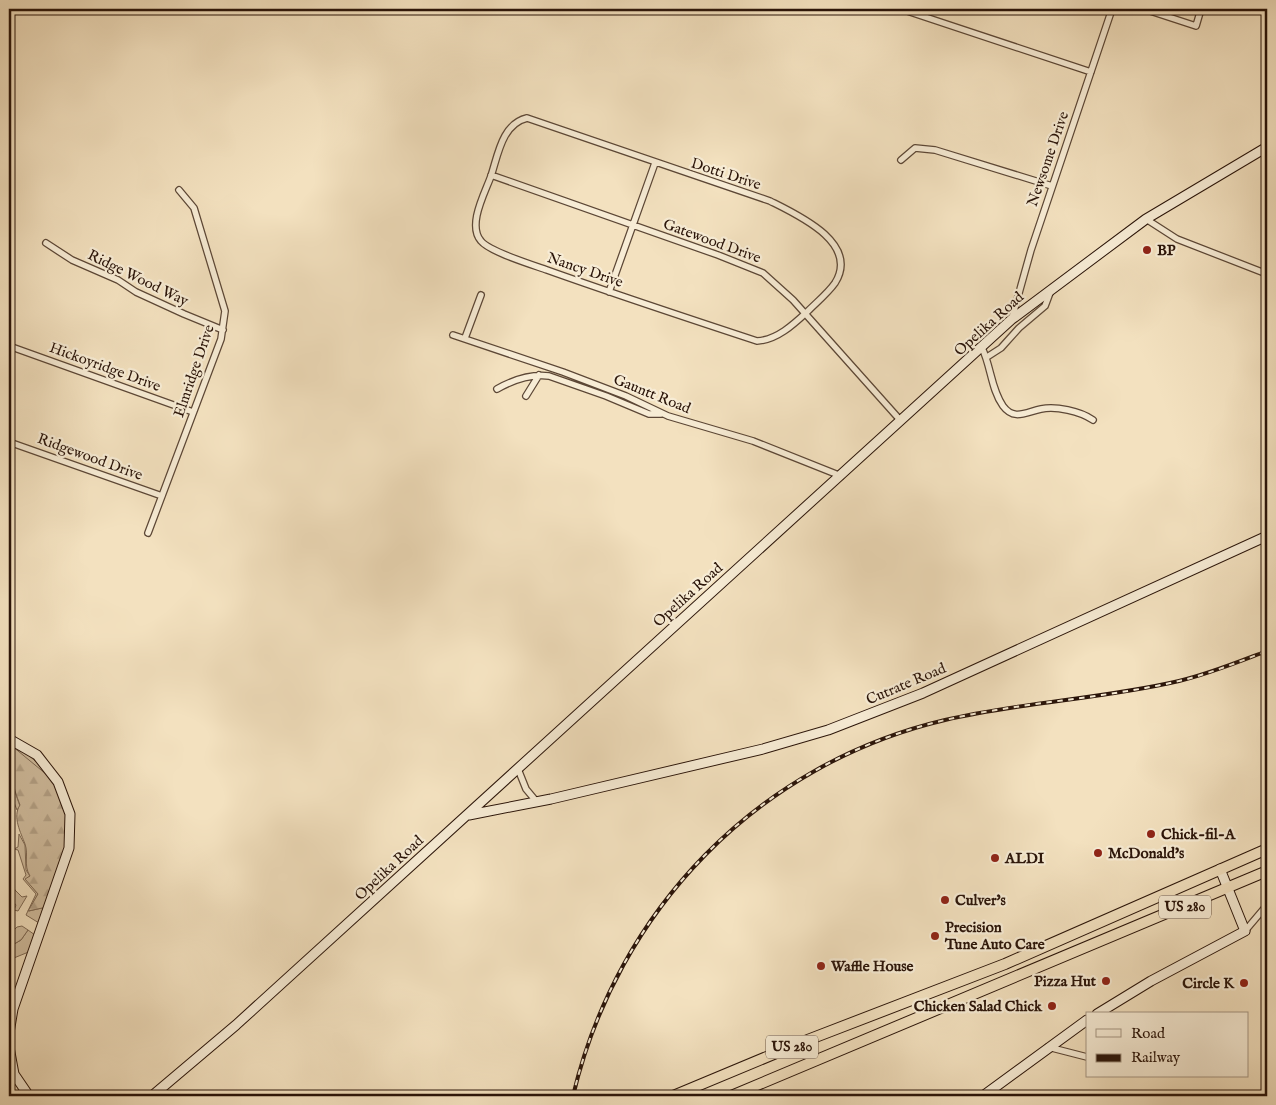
<svg xmlns="http://www.w3.org/2000/svg" width="1276" height="1105" font-family="'IM FELL English',serif">
<defs>
<pattern id="forest-firs" width="22" height="20" patternUnits="userSpaceOnUse" patternTransform="scale(1.25)"><rect width="22" height="20" fill="#d1bea0"/><path d="M5 1l3.5 6h-7zM16 11l3.5 6h-7z" fill="#b4a288"/></pattern>
</defs>
<rect width="100%" height="100%" fill="#f3e1bf"/>
<filter id="stains"><feTurbulence type="fractalNoise" baseFrequency=".004" numOctaves="4"/><feColorMatrix values="0 0 0 0 .2 0 0 0 0 .09 0 0 0 0 .02 0 0 0 .5 -.17"/></filter>
<radialGradient id="worn" r=".72"><stop offset=".6" stop-color="#630" stop-opacity="0"/><stop offset="1" stop-color="#630" stop-opacity=".3"/></radialGradient>
<!-- green -->
<path fill="#d1bea0" stroke="#7e6954" d="M9,743C37,759 46,769 62,797L13,747C7,766 13,787 20,806L17,810L9,790Z
M19,834L25,845L26,870L30,876L26,879L38,894L29,911L46,907L39,923L26,915L36,894L23,879L26,875L18,850L14,849L18,847Z
M9,879L15,890L22,897L27,896L18,911L14,910L16,905L9,897Z
M28,930L35,935L31,951L9,960V947L21,940Z"/>
<!-- forest -->
<path fill="url(#forest-firs)" stroke="#7e6954" d="M12,746L52,779L68,817L67,846L47,907L28,911L38,894L25,879L30,876C23,865 29,855 25,844C21,833 12,817 20,805C13,787 7,766 12,746Z
M22,926L28,930L21,940L9,947V935L17,927Z"/>
<g fill="none" stroke-linecap="round" stroke-linejoin="round">
<!-- street casing -->
<g stroke="#5c4736" stroke-width="8">
<path id="street" d="M901,9L1091,72
M1144,9L1196,26L1201,9
M527,118L770,201C798,215 860,243 835,283C828,293 817,302 808,311C794,324 777,340 757,341C687,318 617,295 547,270C533,265 490,252 481,241C467,225 485,193 491,176C498,155 502,124 527,118Z
M901,160L915,148L935,150L1052,186
M491,175L718,255L763,273L793,300L901,421
M1146,219L1177,239L1267,274
M46,243L72,260L118,280L136,292L184,314L223,330
M609,292L655,163
M1012,318L1031,250L1112,9
M453,335L563,372L626,396L668,416L753,441L841,476
M465,338L481,295
M9,346L193,412
M982,348C991,366 991,389 1003,406C1014,421 1026,412 1041,409C1056,406 1080,411 1093,420
M987,357L1001,348L1019,328L1045,306L1051,290
M497,389C513,380 531,374 549,376L606,396L649,414H661
M526,396L539,375
M9,442L162,496
M148,533L221,339L225,311L194,208L179,190
M518,769L526,789L536,801
M1245,931L1267,905
M1048,1047L1087,1057"/>
</g>
<!-- secondary casing -->
<g stroke="#2a1409" stroke-width="11">
<path id="secondary" d="M9,739L37,755L58,782L70,814L69,848L13,1009L9,1033
M469,815L551,799L763,749L828,730L923,693L1267,536
M1097,1014L1151,981L1245,931L1220,869
M9,1047L14,1074L29,1096
M152,1096L236,1025L1012,319L1146,219L1267,147
M983,1096L1087,1020"/>
</g>
<!-- highway casing -->
<g stroke="#2a1409" stroke-width="12">
<path id="highway" d="M673,1096L805,1041L1005,964L1267,849
M731,1096L1267,871"/>
</g>
<!-- street -->
<use href="#street" stroke="#f7ecd5" stroke-width="5.5"/>
<!-- secondary -->
<use href="#secondary" stroke="#f7ecd5" stroke-width="9"/>
<!-- highway -->
<use href="#highway" stroke="#f3e1bf" stroke-width="10"/>
<!-- rail casing -->
<g stroke="#2a1409" stroke-width="4">
<path id="rail" d="M573,1096C617,910 758,764 945,720C1022,702 1102,699 1179,681C1209,674 1238,662 1267,651"/>
</g>
<!-- rail -->
<use href="#rail" stroke="#f7ecd5" stroke-width="2" stroke-dasharray="5.5" stroke-linecap="butt"/>
</g>
<!-- markers -->
<g fill="#8f2418" stroke="#f7ecd5" stroke-width="2">
<circle cx="1147" cy="250" r="5"/>
<circle cx="1151" cy="834" r="5"/>
<circle cx="1098" cy="853" r="5"/>
<circle cx="995" cy="858" r="5"/>
<circle cx="945" cy="900" r="5"/>
<circle cx="935" cy="936" r="5"/>
<circle cx="821" cy="966" r="5"/>
<circle cx="1106" cy="981" r="5"/>
<circle cx="1244" cy="983" r="5"/>
<circle cx="1052" cy="1006" r="5"/>
</g>
<g text-anchor="middle" dominant-baseline="central" stroke-width="4.5" stroke-linejoin="round" paint-order="stroke">
<!-- shield labels -->
<g fill="#f7ecd5" stroke="#685546" stroke-width="1">
<rect x="1159" y="895.5" width="52" height="23" rx="4"/>
<rect x="766" y="1035.5" width="52" height="23" rx="4"/>
</g>
<g font-size="14" font-weight="bold" fill="#2a1409">
<text x="1185" y="907">US 280</text>
<text x="792" y="1047">US 280</text>
</g>
<!-- street labels -->
<g font-size="15" fill="#2a1409" stroke="#f7ecd5">
<text transform="translate(1048 159) rotate(-71)">Newsome Drive</text>
<text transform="translate(726 174) rotate(18)">Dotti Drive</text>
<text transform="translate(712 241) rotate(20)">Gatewood Drive</text>
<text transform="translate(585 270) rotate(19)">Nancy Drive</text>
<text transform="translate(138 278) rotate(26)">Ridge Wood Way</text>
<text transform="translate(989 324) rotate(-42)">Opelika Road</text>
<text transform="translate(105 367) rotate(20)">Hickoyridge Drive</text>
<text transform="translate(194 371) rotate(-71)">Elmridge Drive</text>
<text transform="translate(652 394) rotate(22)">Gauntt Road</text>
<text transform="translate(90 457) rotate(20)">Ridgewood Drive</text>
<text transform="translate(688 595) rotate(-42)">Opelika Road</text>
<text transform="translate(906 684) rotate(-23)">Cutrate Road</text>
<text transform="translate(389 868) rotate(-43)">Opelika Road</text>
</g>
<!-- poi labels -->
<g font-size="15" font-weight="bold" fill="#2a1409" stroke="#f7ecd5" text-anchor="start">
<text x="1157" y="250">BP</text>
<text x="1161" y="834">Chick-fil-A</text>
<text x="1108" y="853">McDonald's</text>
<text x="1005" y="858">ALDI</text>
<text x="955" y="900">Culver's</text>
<text x="945" y="927">Precision<tspan x="945" dy="17">Tune Auto Care</tspan></text>
<text x="831" y="966">Waffle House</text>
<text x="1096" y="981" text-anchor="end">Pizza Hut</text>
<text x="1234" y="983" text-anchor="end">Circle K</text>
<text x="1042" y="1006" text-anchor="end">Chicken Salad Chick</text>
</g>
</g>
<!-- margin -->
<rect width="1276" height="1105" fill="none" stroke="#f3e1bf" stroke-width="30"/>
<rect x="10" y="10" width="1256" height="1085" fill="none" stroke="#2a1409" stroke-width="2.5"/>
<rect x="15" y="15" width="1246" height="1075" fill="none" stroke="#2a1409"/>
<!-- legend -->
<rect x="1086" y="1012" width="162" height="65" fill="#f7ecd5" stroke="#a59683"/>
<rect x="1096" y="1029" width="25" height="8" fill="#f7ecd5" stroke="#a59683"/>
<text x="1131" y="1038" font-size="15" fill="#2a1409">Road</text>
<rect x="1096" y="1054" width="25" height="8" fill="#2a1409" stroke="#a59683"/>
<text x="1131" y="1062" font-size="15" fill="#2a1409">Railway</text>
<rect width="100%" height="100%" filter="url(#stains)"/>
<rect width="100%" height="100%" fill="url(#worn)"/>
</svg>
